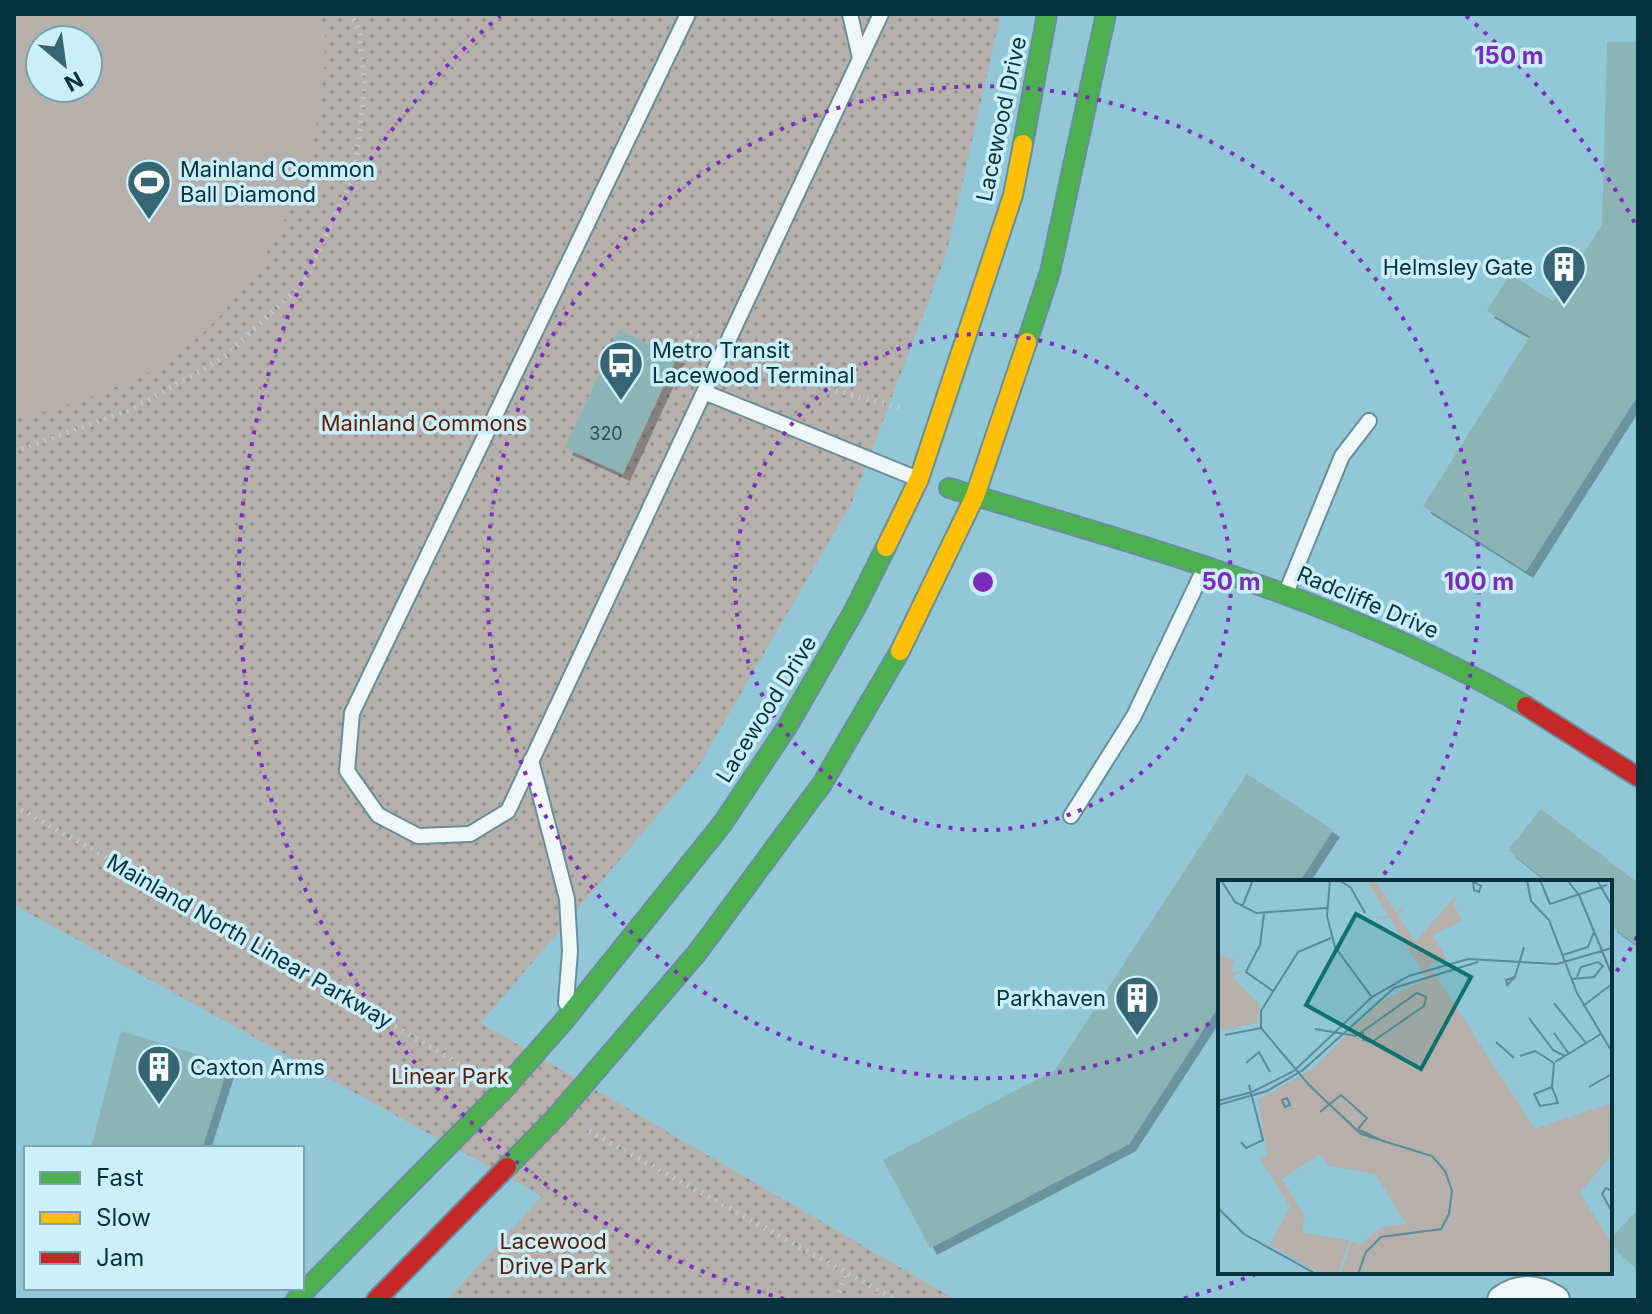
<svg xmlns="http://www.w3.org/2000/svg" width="1652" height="1314" font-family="Inter,sans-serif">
<defs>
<pattern id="green-dots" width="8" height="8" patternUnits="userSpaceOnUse" patternTransform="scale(2)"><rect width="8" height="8" fill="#b6b0ad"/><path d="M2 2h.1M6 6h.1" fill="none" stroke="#92908e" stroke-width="1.8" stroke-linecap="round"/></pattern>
<filter id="shadow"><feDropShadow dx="7" dy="7" stdDeviation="0" flood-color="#0004"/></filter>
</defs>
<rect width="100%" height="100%" fill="#92c7d8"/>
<!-- green -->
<path fill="url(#green-dots)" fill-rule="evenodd" d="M14,14H1001L946,255L852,502L697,769L481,1023L956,1300H447L542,1196L14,905ZM40,40H88V88H40Z"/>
<!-- pitch -->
<path fill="#b6b0ad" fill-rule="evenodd" d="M14,14H305L325,25C329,154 272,290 163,365C155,371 145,374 136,378C96,397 57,410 14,418ZM40,40H88V88H40Z"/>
<!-- building -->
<path fill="#8cb4b4" filter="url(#shadow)" d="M1607,42H1638V395L1526,571L1423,506L1530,336L1487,311L1510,274L1553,301L1602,225Z
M619,330L677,357L623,474L565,448Z
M1247,774L1333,830L1299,882H1220V1004L1129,1144L930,1248L883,1160L1055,1070Z
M1541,809L1638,883V946L1610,925V882H1548L1508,850Z
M121,1031L229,1064L202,1148H91Z
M1638,1209V1270L1610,1244V1239Z"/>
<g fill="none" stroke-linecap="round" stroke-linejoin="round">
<!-- lane casing -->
<g stroke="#688e9a" stroke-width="18">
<path id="lane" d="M688,14L352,713L347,771L378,815L418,836L470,834L508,811L881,14
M850,14L860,58
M704,392L918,479
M1288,588L1342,456L1369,421
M531,760L567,899L570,951L566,1003
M1071,816L1134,716L1206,565"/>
</g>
<!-- street casing -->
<g stroke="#688e9a" stroke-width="32">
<path id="street" d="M1502,1300C1520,1287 1537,1289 1555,1300"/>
</g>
<!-- fast casing -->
<g stroke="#688e9a" stroke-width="22">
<path id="fast" d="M1023,144L1047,14
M1027,342L1050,272L1106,14
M949,488C1149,548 1344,600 1526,706
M507,1167L557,1116L697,953L822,784L900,651
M296,1300L505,1088L564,1021L723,823L787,727L855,609L886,547"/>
</g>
<!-- slow casing -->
<g stroke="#688e9a" stroke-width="22">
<path id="slow" d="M886,547L919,479L1013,195L1023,144
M900,651L975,496L1027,342"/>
</g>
<!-- jam casing -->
<g stroke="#688e9a" stroke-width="22">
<path id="jam" d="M1526,706L1638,777
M376,1300L507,1167"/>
</g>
<!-- path -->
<path stroke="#bacad0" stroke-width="5" stroke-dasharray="2 6" stroke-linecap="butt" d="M810,14H811
M690,332L704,339
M745,360L769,372L904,409
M14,452L128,411L223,358L304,283L354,176L365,86L359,30L351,14
M14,806L142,877L473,1072
M589,1131L896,1300
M836,1300L846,1272"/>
<!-- lane -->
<use href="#lane" stroke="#eff7f9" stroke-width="14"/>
<!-- street -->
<use href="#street" stroke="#eff7f9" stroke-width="28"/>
<!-- fast -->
<use href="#fast" stroke="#4caf50" stroke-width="18"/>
<!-- slow -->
<use href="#slow" stroke="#ffc107" stroke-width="18"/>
<!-- jam -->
<use href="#jam" stroke="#c62828" stroke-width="18"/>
</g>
<!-- distance rings -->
<g fill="none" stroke="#7b2cbf" stroke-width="4" stroke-dasharray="4 8">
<circle cx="983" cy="582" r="248"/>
<path d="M1220 1018A496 496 0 1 1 1379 881"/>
<path d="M1637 937A744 744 0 0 1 1610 982M1256 1274A744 744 0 0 1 1182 1299M784 1299A744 744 0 0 1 500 16M1466 16A744 744 0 0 1 1637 227"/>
</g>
<!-- icons -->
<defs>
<g id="stadium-pin" transform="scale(2.3)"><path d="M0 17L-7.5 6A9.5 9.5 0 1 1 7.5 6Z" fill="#366674" stroke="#cbeffb"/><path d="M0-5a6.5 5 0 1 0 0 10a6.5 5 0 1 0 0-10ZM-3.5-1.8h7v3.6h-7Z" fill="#fff"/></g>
<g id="building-pin" transform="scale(2.3)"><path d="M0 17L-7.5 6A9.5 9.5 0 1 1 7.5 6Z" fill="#366674" stroke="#cbeffb"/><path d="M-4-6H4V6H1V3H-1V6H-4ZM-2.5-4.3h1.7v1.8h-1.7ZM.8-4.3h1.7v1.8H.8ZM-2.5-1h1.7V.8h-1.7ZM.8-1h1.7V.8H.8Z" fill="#fff"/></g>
<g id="bus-pin" transform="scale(2.3)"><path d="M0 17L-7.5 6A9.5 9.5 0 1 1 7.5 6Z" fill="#366674" stroke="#cbeffb"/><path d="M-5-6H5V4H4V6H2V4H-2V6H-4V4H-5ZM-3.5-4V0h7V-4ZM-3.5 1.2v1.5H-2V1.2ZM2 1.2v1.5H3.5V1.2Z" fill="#fff"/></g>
</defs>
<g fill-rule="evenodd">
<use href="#stadium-pin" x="149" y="182"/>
<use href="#building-pin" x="1564" y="267"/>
<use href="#bus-pin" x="621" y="363"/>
<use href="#building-pin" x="1137" y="998"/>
<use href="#building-pin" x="159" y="1067"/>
</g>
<g text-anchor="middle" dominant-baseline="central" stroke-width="7" stroke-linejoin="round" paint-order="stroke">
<!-- number labels -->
<g font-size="18" fill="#26525c">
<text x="606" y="433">320</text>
</g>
<!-- street labels -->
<g font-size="22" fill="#04323e" stroke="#cbeffb">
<text transform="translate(1001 119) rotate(-78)">Lacewood Drive</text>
<text transform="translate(1368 602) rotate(23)">Radcliffe Drive</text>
<text transform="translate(766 709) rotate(-58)">Lacewood Drive</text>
<text transform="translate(250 941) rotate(30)">Mainland North Linear Parkway</text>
</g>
<!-- poi labels -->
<g font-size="22" fill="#04323e" stroke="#cbeffb" text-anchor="start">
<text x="180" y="169">Mainland Common<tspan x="180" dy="25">Ball Diamond</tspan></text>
<text x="1533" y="267" text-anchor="end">Helmsley Gate</text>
<text x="652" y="350">Metro Transit<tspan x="652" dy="25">Lacewood Terminal</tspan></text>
<text x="1106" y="998" text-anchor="end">Parkhaven</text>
<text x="190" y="1067">Caxton Arms</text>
</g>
<!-- park labels -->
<g font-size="22" fill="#5b1c01" stroke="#cbeffb">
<text x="424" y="423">Mainland Commons</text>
<text x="450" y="1076">Linear Park</text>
<text x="553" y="1241">Lacewood<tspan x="553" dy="25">Drive Park</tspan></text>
</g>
</g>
<!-- overview -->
<g transform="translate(1218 880)">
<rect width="394" height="394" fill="#92c7d8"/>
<path d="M148,0H158L178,33L187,26L180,35L197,62L239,14L236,25L244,41L214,55L229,79L211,85L317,249L394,223V274L362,313L394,363V394H122L134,361L142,365L162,348L188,343L157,294L111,286L103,274L64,299L87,336L84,352L132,361L120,394H102L52,365L72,327L42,279L49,274L40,220L95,188L163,121L208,99L172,38H154L171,36ZM0,74L16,79L13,92L25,91L14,97L42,125L39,143L5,150L0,144Z" fill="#b6b0ad"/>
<path d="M394,224V274L362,313L318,249L373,231L380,247H385L384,228Z" fill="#b6b0ad"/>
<path d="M210,157L226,164L237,179L206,210L181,174L193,161ZM292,305L348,316L342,346L328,343L322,372L280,364Z" fill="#b6b0ad"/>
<path fill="none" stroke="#598b9a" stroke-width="2" d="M3,0L17,22L38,33L109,28M112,0L109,36L117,67L153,116M121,0L133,8L147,33M255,0L256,10L261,12L263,6L256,2M309,0L313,21L331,40L359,113L394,172M322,0L332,24L389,5M349,0L361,15L394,95M379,0L394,26M24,27L35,0M46,34L42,65L28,92L55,111M113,58L80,72L43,131V148L91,205L143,254L214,276L227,291L234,311L231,334L223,349L163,357L148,372L140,394M345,75L370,67L376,52M297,97L289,105L288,100L297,97L306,67M354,99L376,97L385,86L380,82L363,87L359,97M336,123L368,163M365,126L394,104M311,138L335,170L347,176M97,149L138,156L199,113L208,117L206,126L154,162L145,160V151M336,153L351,174M7,155L43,148M278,162L296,178M302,176L317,171L336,183M337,182L383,154M28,183L41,172L52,192M334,207L316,214L322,226L340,223L334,207L336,183M371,207L394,194M69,218L72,225L67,227L64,220ZM0,221L34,212L76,191L154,117L191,96L250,79L339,84L394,68M0,225L49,211L85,190L176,108L260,82M102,232L123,215L149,238L140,249M141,250L167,262M23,262L28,268L45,260L31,205M394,311L388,308L384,314L394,332M0,328L26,354L98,394"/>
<path fill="#0e736c" fill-opacity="0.15" stroke="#0e736c" stroke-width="4" d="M138,34L253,97L203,189L88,125Z"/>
<rect width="394" height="394" fill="none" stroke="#04323e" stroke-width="4"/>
</g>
<circle cx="983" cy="582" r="12" fill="#7b2cbf" stroke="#cbeffb" stroke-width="4"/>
<g font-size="24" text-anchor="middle" font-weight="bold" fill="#7b2cbf" stroke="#cbeffb" stroke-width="7" stroke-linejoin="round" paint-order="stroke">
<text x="1509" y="64">150 m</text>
<text x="1231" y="590">50 m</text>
<text x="1479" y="590">100 m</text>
</g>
<!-- border -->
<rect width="1652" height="1314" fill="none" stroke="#04323e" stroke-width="32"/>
<!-- legend -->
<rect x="24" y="1146" width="280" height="144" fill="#cbeffb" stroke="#7ba3af" stroke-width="2"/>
<rect x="40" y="1172" width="40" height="12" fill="#4caf50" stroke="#7ba3af" stroke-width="2"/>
<text x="96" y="1186" font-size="24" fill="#04323e">Fast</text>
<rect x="40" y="1212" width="40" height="12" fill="#ffc107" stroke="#7ba3af" stroke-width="2"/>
<text x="96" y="1226" font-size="24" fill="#04323e">Slow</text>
<rect x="40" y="1252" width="40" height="12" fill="#c62828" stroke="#7ba3af" stroke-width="2"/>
<text x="96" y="1266" font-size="24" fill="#04323e">Jam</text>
<!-- north arrow -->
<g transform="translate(64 64) rotate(151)"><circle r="38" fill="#cbeffb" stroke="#7ba3af" stroke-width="2"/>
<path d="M0-6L14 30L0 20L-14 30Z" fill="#366674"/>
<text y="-12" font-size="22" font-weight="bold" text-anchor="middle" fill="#04323e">N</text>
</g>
</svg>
